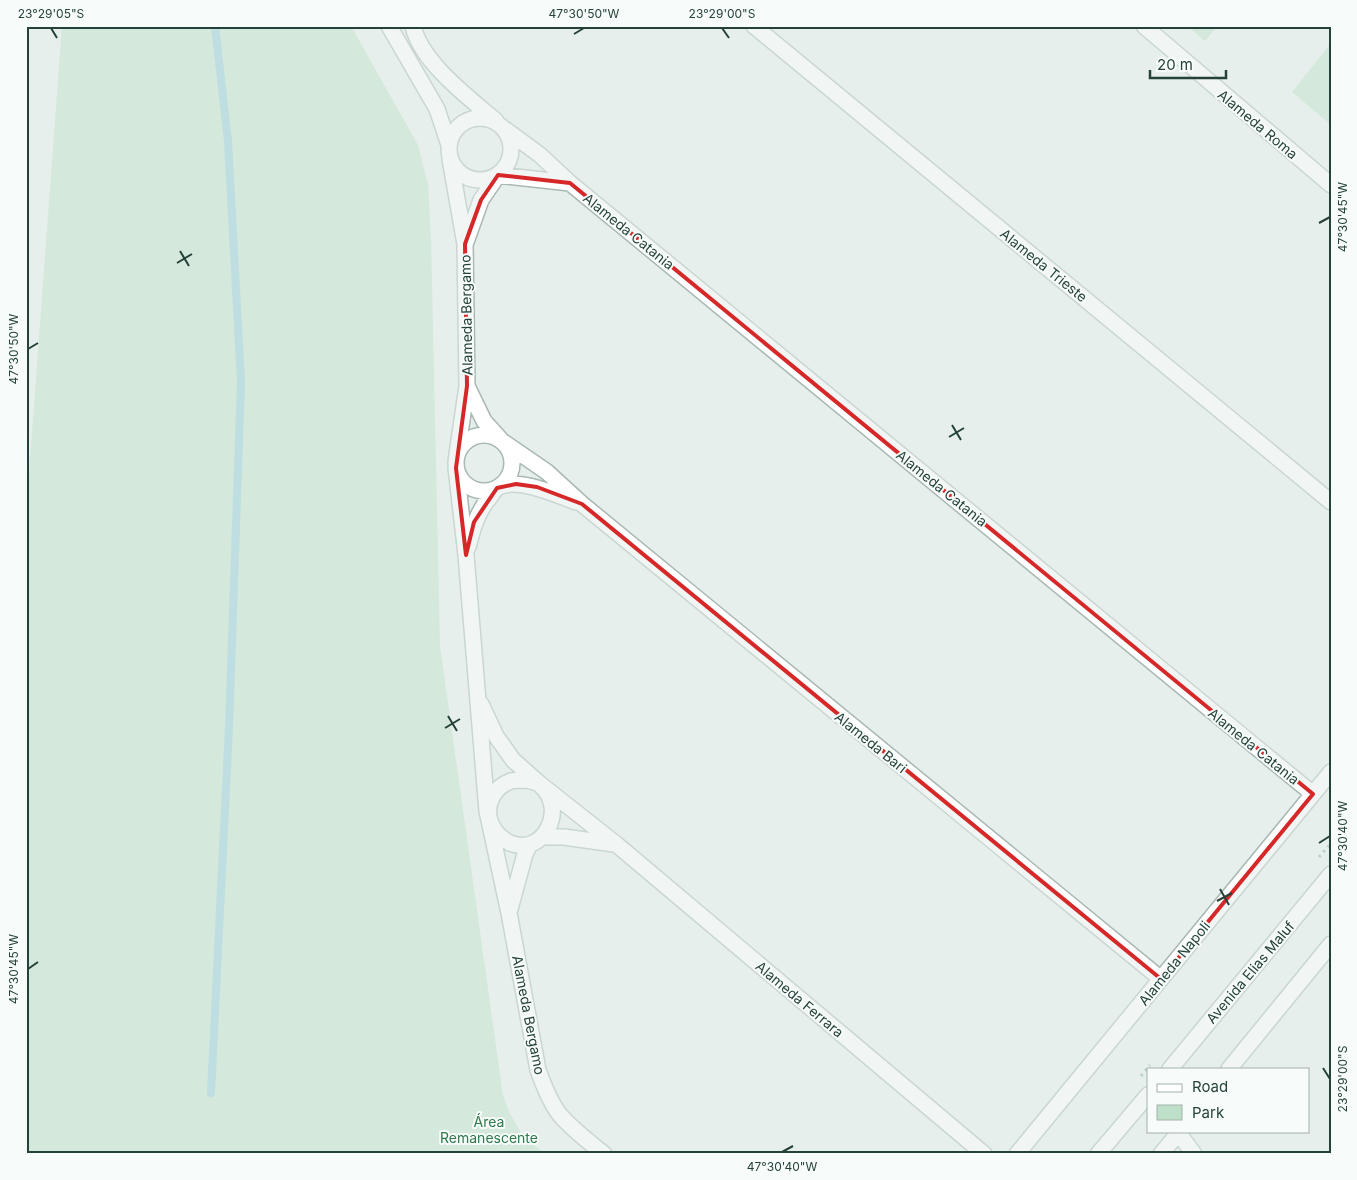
<svg xmlns="http://www.w3.org/2000/svg" width="1357" height="1180" font-family="Inter,sans-serif">
<rect width="100%" height="100%" fill="#e6efeb"/>
<!-- green -->
<path fill="#bfe0c8" d="M62,26H351L418,145L428,184L431,239L440,646L503,1096L509,1112L522,1135L545,1154H26V514Z
M1187,26H1217L1205,41Z
M1331,43V125L1292,92Z"/>
<g fill="none" stroke-linecap="round" stroke-linejoin="round">
<!-- stream -->
<path stroke="#8ec9d4" stroke-width="8" d="M211,1093L229,727L241,382L228,141L215,26"/>
<!-- minor casing -->
<g stroke="#a8b8b2" stroke-width="18">
<path id="minor" d="M389,26L437,109L449,145
M413,26C421,62 468,97 496,121
M754,26L1331,502
M1144,26L1331,185
M449 149a31 31 0 1 1 62 0a31 31 0 1 1-62 0Z
M506,130L540,155L570,183L1313,794
M450,159L465,244L467,386L457,454
M466,242L481,200L498,175L570,183
M467,386L484,421L502,441L547,472L582,504L1161,979
M456 463a28 28 0 1 1 56 0a28 28 0 1 1-56 0Z
M456,468L466,555L487,811L509,913L538,1070C544,1086 550,1102 560,1115C573,1130 589,1142 604,1154
M468,547C473,528 477,512 490,497C492,494 495,490 497,488C516,476 557,495 576,502
M481,704L496,736L513,760L540,784L616,844L984,1154
M526,780C530,781 537,782 540,785C568,808 544,857 510,843C500,838 494,832 490,821C485,804 494,787 511,781C515,780 521,780 526,780Z
M543,837H564L614,844
M510,909L525,854L530,844
M1170,1069L1331,874
M1229,1069L1331,944
M1177,1131L1194,1154
M1017,1154L1331,772
M1098,1154L1148,1095
M1161,1154L1180,1131"/>
</g>
<!-- path -->
<path stroke="#86b3a5" stroke-width="3" stroke-dasharray="2.5 4" stroke-linecap="butt" d="M1319,857L1331,843
M1141,1076L1150,1065"/>
<!-- minor -->
<use href="#minor" stroke="#fff" stroke-width="15"/>
</g>
<!-- marked area -->
<path d="M0 0H1357V1180H0ZM498,175L570,183L1313,794L1161,979L582,504L537,487L516,484L497,488L474,522L466,555L456,468L467,386L465,244L481,200Z" fill="#e6efeb" fill-opacity=".55" fill-rule="evenodd"/>
<path fill="none" stroke="#d62828" stroke-width="4" stroke-linejoin="round" d="M498,175L570,183L1313,794L1161,979L582,504L537,487L516,484L497,488L474,522L466,555L456,468L467,386L465,244L481,200Z"/>
<!-- ticks -->
<path fill="none" stroke="#24423a" stroke-width="2" d="M51,28L57,38M722,28L729,38M574,34L584,28M1319,223L1330,217M180,251L189,266M177,263L192,254M28,349L38,343M952,425L961,440M949,437L964,428M448,716L457,731M445,728L460,719M1319,843L1330,836M1220,889L1229,905M1217,901L1232,893M28,969L38,962M1323,1068L1330,1079M782,1152L793,1146"/>
<g text-anchor="middle" dominant-baseline="central" stroke-width="4" stroke-linejoin="round" paint-order="stroke">
<!-- street labels -->
<g font-size="14" fill="#24423a" stroke="#f7fbf9">
<text transform="translate(1258 124) rotate(40)">Alameda Roma</text>
<text transform="translate(629 231) rotate(39)">Alameda Catania</text>
<text transform="translate(1044 265) rotate(39)">Alameda Trieste</text>
<text transform="translate(466 315) rotate(-91)">Alameda Bergamo</text>
<text transform="translate(942 488) rotate(39)">Alameda Catania</text>
<text transform="translate(871 742) rotate(39)">Alameda Bari</text>
<text transform="translate(1254 746) rotate(39)">Alameda Catania</text>
<text transform="translate(1174 963) rotate(-51)">Alameda Napoli</text>
<text transform="translate(1250 972) rotate(-50)">Avenida Elias Maluf</text>
<text transform="translate(800 999) rotate(40)">Alameda Ferrara</text>
<text transform="translate(529 1015) rotate(79)">Alameda Bergamo</text>
</g>
<!-- park labels -->
<g font-size="14" fill="#2d7a4b" stroke="#f7fbf9">
<text x="489" y="1121">Área<tspan x="489" dy="16">Remanescente</tspan></text>
</g>
</g>
<!-- border -->
<rect width="1357" height="1180" fill="none" stroke="#f7fbf9" stroke-width="55"/>
<!-- legend -->
<rect x="1147" y="1068" width="162" height="65" fill="#f7fbf9" stroke="#a3b1ad"/>
<rect x="1157" y="1084" width="25" height="8" fill="#ffffff" stroke="#a3b1ad"/>
<text x="1192" y="1092" font-size="15" fill="#24423a">Road</text>
<rect x="1157" y="1105" width="25" height="15" fill="#bfe0c8" stroke="#a3b1ad"/>
<text x="1192" y="1118" font-size="15" fill="#24423a">Park</text>
<!-- scale -->
<path d="M1150 70v8h76v-8" fill="none" stroke="#24423a" stroke-width="2.5"/>
<text x="1157" y="70" font-size="15" fill="#24423a" stroke="#f7fbf9" stroke-width="4" paint-order="stroke">20 m</text>
<rect x="28" y="28" width="1302" height="1124" fill="none" stroke="#24423a" stroke-width="2"/>
<g font-size="12" text-anchor="middle" fill="#24423a">
<text x="51" y="18">23°29'05"S</text>
<text x="584" y="18">47°30'50"W</text>
<text x="722" y="18">23°29'00"S</text>
<text transform="translate(1343 217) rotate(-90)" y="4">47°30'45"W</text>
<text transform="translate(14 349) rotate(-90)" y="4">47°30'50"W</text>
<text transform="translate(1343 836) rotate(-90)" y="4">47°30'40"W</text>
<text transform="translate(14 969) rotate(-90)" y="4">47°30'45"W</text>
<text transform="translate(1343 1079) rotate(-90)" y="4">23°29'00"S</text>
<text x="782" y="1171">47°30'40"W</text>
</g>
</svg>
